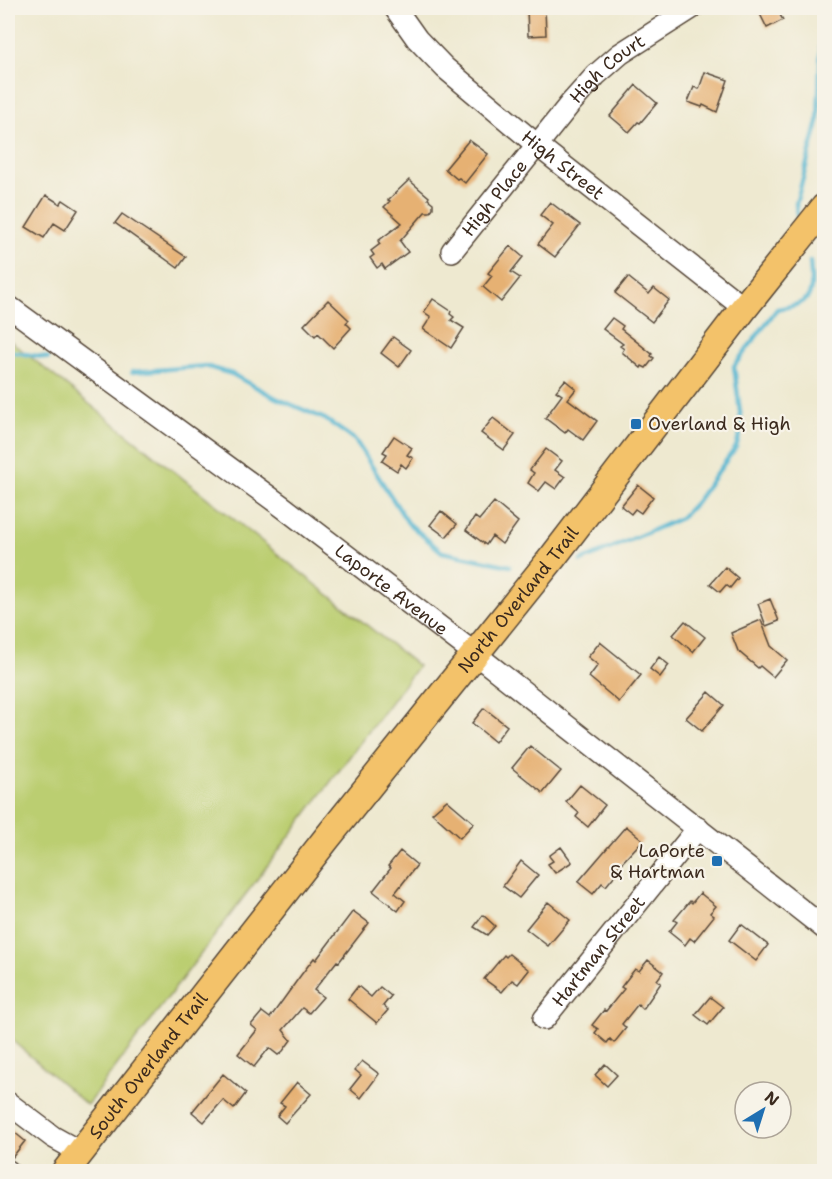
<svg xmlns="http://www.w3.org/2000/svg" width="832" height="1179" font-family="'Shantell Sans',sans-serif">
<rect width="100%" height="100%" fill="#f7f3e8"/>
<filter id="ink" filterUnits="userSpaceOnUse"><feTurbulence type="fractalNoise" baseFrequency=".0167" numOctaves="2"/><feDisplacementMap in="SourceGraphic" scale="12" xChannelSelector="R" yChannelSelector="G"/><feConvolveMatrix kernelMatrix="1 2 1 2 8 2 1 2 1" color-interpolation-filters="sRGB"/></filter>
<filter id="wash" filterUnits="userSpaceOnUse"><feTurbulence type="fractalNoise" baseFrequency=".008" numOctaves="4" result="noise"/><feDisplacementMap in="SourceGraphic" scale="24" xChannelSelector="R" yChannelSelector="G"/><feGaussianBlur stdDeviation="1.35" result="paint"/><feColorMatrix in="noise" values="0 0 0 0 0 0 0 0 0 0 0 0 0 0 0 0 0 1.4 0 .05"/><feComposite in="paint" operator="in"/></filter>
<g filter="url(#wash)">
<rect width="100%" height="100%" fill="#eee9d0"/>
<!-- green -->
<path fill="#bbce71" stroke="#7b7c48" stroke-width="1.5" d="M8,339L418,666L87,1105L14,1042L8,1030Z"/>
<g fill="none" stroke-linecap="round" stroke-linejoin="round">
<!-- stream -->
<path stroke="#52b5d0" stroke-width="4.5" d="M797,215L796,204L818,122L822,8
M8,351L48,358
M132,372L205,366L232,374L276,398L325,419L355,440L408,523L442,552L510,566
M581,561L681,518L696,502L736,447L742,427L734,366L777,309C814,303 813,296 810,261"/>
</g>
<g id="blocks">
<!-- building -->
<path fill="#e6b173" d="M527,8H545L546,35L528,36Z
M757,8H776L783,20L767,28Z
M705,72L728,80L717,112L703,105L702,107L688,102L694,87L699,89Z
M636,85L657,103L640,123L638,122L629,132L610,116Z
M469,140L488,154L465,183L459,178L457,179L445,169Z
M409,180L429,197L428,199L433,203V208L430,212H425L400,241L408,252L385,269L382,264L377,268L370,258L374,255L371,251L380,244L378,241L402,223L384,207L390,201L388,200Z
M46,195L60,204L63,200L78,210L65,230L54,223L44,238L26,227Z
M550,202L580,225L555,257L538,244L553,225L540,215Z
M122,214L186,257L178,268L115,223Z
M510,246L523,257L511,272L520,278L501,302L483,287L492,276L488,273Z
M628,277L649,294L654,288L669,300L652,322L615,293Z
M433,299L451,311L450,314L454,317L451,320L464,328L451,348L423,329L431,317L424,312Z
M328,300L349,320L346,323L351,328L333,348L318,333L315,336L304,325Z
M612,318L623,326L621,329L652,354L651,356L654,358L646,368L642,366L641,368L622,352L624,349L620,346L623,344L603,329Z
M393,337L411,350L399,367L381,353Z
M565,380L576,389L568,399L597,421L583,440L568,429L565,433L545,418L562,395L556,391Z
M493,418L515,435L504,450L481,433Z
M394,436L412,448L407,455L413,458L406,468L401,464L397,471L382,461L387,454L383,452Z
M546,449L562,461L555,470L565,477L556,489L546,482L539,491L528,483L534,473L530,470Z
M638,485L653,497L641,513L635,509L631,514L621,506Z
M494,502L518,522L502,544L492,536L486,545L466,530L475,517L479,520Z
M441,511L457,524L446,537L430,525Z
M725,567L738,578L730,588L726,585L720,592L710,584Z
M770,599L779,621L766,626L758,604Z
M761,620L771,646L787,660L773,677L760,666L758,668L738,651L731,633Z
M685,621L705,637L693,652L673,635Z
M600,642L641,675L619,702L589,677L598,665L588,657Z
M659,657L669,665L660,677L650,669Z
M709,692L724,705L702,731L686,718Z
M484,708L507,726L495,742L472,723Z
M530,746L561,771L543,793L512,768Z
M580,785L605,805L588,827L576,817L579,813L566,802Z
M447,800L474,823L460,838L432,813Z
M626,826L643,840L617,868L619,870L606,886L602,883L593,894L578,882Z
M561,847L572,862L555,873L548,864L553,861L549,856Z
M400,851L417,865L395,893L405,901L398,911L373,891L391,868L388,866Z
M521,861L538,875L519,898L503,886Z
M700,893L716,906L710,913L714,916L694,941L690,938L685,945L669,932L677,922L674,920L690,901L692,903Z
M548,902L570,920L548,946L526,929Z
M353,911L369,923L339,962L337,961L314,990L323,997L309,1013L302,1008L283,1030L291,1040L283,1051L278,1055L269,1048L254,1067L238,1054L257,1030L251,1025L262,1012L270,1018L301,975L314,958L316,960Z
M483,915L495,926L487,935L474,927Z
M741,924L768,945L756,961L729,940Z
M509,954L529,970L518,984L512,980L502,992L484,979L504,955L506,957Z
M648,960L663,972L657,980L661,983L643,1009L638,1004L622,1024L626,1028L614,1043L610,1039L607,1043L595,1033L598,1029L592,1025L604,1010L606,1011L624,989L621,987L635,969L639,971Z
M358,986L371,997L380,987L391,996L383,1006L388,1010L377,1023L348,999Z
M710,997L723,1007L708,1025L695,1015Z
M362,1061L379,1074L361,1098L350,1089L361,1075L355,1070Z
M605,1064L617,1075L607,1086L595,1075Z
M223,1074L246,1093L234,1109L223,1100L204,1122L192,1112Z
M297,1082L311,1094L285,1123L277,1116L285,1106L280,1103Z
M8,1127L25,1141L11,1159L8,1158Z"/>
</g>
</g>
<g filter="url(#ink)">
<use href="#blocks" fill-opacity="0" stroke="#564739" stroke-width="1.5"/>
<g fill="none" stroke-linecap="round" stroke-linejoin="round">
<!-- minor casing -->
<g stroke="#564739" stroke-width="24">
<g id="minor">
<path id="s1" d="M395,8L417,39L445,68L537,145L744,308"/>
<path id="s2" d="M452,251L570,104L596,75L620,54L692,8"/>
<path id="s3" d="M8,306L283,507L474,653L824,928"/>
<path id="s4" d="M544,1019L698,828"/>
<path d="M8,1103L53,1137L80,1152"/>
<path d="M8,1171V1172"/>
</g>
</g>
<!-- major casing -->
<g stroke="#564739" stroke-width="30">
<g id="major">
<path id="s5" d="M65,1172L327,838L553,557L744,308L824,208"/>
</g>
</g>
<!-- minor -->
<use href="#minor" stroke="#fff" stroke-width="21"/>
<!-- major -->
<use href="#major" stroke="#f3c26a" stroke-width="27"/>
</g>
</g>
<!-- markers -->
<g fill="#1f6fb2" stroke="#f7f3e8" stroke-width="2">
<rect x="630" y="418" width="12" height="12" rx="3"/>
<rect x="711" y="855" width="12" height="12" rx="3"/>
</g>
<g text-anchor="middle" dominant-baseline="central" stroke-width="4.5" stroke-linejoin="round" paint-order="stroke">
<!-- street labels -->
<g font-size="18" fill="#3b2a1e" stroke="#f7f3e8">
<text stroke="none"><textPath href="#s2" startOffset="240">High Court</textPath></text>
<text stroke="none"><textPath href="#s1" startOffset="231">High Street</textPath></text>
<text stroke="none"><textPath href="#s2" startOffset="68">High Place</textPath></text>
<text stroke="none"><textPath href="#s3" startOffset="477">Laporte Avenue</textPath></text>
<text stroke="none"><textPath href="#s5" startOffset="730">North Overland Trail</textPath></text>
<text stroke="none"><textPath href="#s4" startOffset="87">Hartman Street</textPath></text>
<text stroke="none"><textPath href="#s5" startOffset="135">South Overland Trail</textPath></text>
</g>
<!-- poi labels -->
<g font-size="18" fill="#3b2a1e" stroke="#f7f3e8" text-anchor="start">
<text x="648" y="424">Overland &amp; High</text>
<text x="705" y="851" text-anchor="end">LaPorte<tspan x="705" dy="21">&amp; Hartman</tspan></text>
</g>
</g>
<!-- margin -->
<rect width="832" height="1179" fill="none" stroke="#f7f3e8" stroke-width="30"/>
<!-- north arrow -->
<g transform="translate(763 1110) rotate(38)"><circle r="28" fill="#f7f3e8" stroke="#aca397" stroke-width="1.5"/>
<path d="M0-4.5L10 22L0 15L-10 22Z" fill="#1f6fb2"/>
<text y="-9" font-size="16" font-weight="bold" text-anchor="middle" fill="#3b2a1e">N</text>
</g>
</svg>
